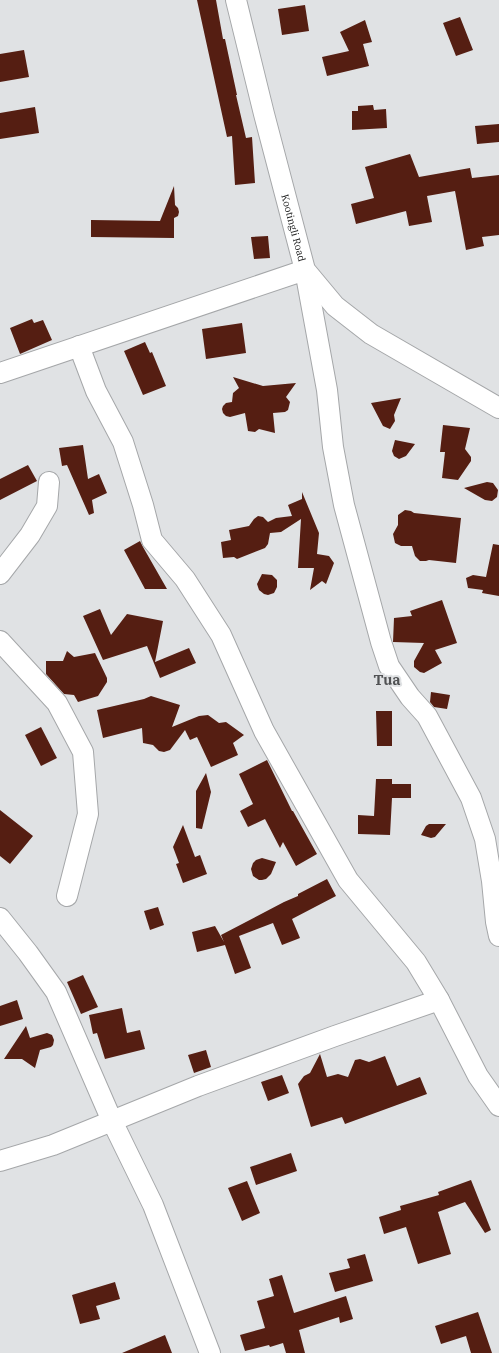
<svg xmlns="http://www.w3.org/2000/svg" width="499" height="1353" font-family="'IBM Plex Serif',serif">
<rect width="100%" height="100%" fill="#e0e2e4"/>
<!-- building -->
<path fill="#551e12" d="M197,0H216L223,39H225L237,95H236L246,138L252,137L255,183L235,185L232,136L227,137Z
M305,5L309,31L282,35L278,9Z
M460,17L473,50L456,56L443,23Z
M365,20L372,42L363,44L369,66L327,76L322,57L349,51L340,32Z
M24,50L29,77L0,82V54Z
M373,105L374,110L386,109L387,128L352,130V111H358V106Z
M35,107L39,133L0,139V113Z
M499,124V142L477,144L475,126Z
M410,154L419,177L470,168L472,178L499,175V235L482,237L484,246L466,250L455,191L427,196L432,222L409,226L406,211L356,224L351,204L374,198L365,167Z
M174,186L175,205L178,208L179,212L178,216L174,218V238L91,237V220L160,221Z
M268,236L270,258L254,259L251,237Z
M32,319L34,323L43,320L52,340L20,354L10,328Z
M242,323L246,353L206,359L202,329Z
M145,342L150,353L152,352L166,386L143,395L124,351Z
M233,377L263,386L296,383L286,397L290,402L288,410L285,412L273,413L275,433L259,429L255,432L248,431L245,413L230,417L226,416L223,413L222,409L223,406L226,403L232,402L233,393L239,388Z
M401,398L394,415L395,421L390,429L383,426L371,403Z
M443,425L470,428L465,449L471,457V461L458,480L442,478L445,452H440Z
M395,440L415,444L406,456L399,459L394,456L392,451Z
M83,445L88,479L99,474L107,493L92,500L94,513L89,515L67,465L62,466L59,448Z
M28,465L37,481L0,500V479Z
M487,482L493,483L498,490L497,497L492,501L485,500L464,488Z
M302,492L319,533L317,554L329,556L334,563L326,584L322,581L310,590L314,568H298L301,519L281,532L270,533L268,544L265,548L237,559L234,557L223,558L221,542L231,540L229,530L249,526L254,519L258,516L263,517L268,522L276,518L292,516L288,505L302,499Z
M405,510L411,511L414,513L461,518L456,563L429,560L426,561H420L415,556L412,546H401L395,543L393,534L398,525V515Z
M140,541L143,547L167,589H145L124,550Z
M493,544L499,545V596L482,593L483,590L468,588L466,578L473,575L486,577Z
M262,574L272,575L277,580V587L274,593L268,595L264,594L259,590L257,584Z
M442,600L457,643L435,650L442,663L424,673L420,672L414,667V661L424,643L393,642L394,618L412,616L410,611Z
M100,609L111,635L127,614L163,621L155,662L189,648L196,663L160,678L147,646L103,660L83,616Z
M67,651L74,657L95,653L107,678V682L98,696L78,702L74,695L64,694L46,674V661H63Z
M431,692L450,695L447,709L434,707L430,702Z
M151,696L180,705L172,727L199,716L208,715L219,723L226,722L244,735L233,743L238,755L211,767L197,737L190,740L185,730L170,750L164,752L159,751L153,745L143,743L142,728L103,738L97,710L144,699Z
M376,711H392V746H377Z
M41,727L57,758L41,766L25,735Z
M267,760L292,811H293L317,854L296,866L283,842L280,848L265,819L248,827L240,811L253,804L239,774Z
M206,773L211,792L202,829L196,828V791Z
M376,779H392V784H411V798H392L390,835L358,834V815L374,816Z
M0,810L33,836L10,864L0,856Z
M429,824H446L435,837L431,838L421,835L426,826Z
M183,825L195,857L200,855L207,874L183,883L176,864L179,863L173,847Z
M262,858L276,862L271,874L266,879L262,880H259L253,876L251,869L253,863L256,860Z
M327,879L336,896L292,919L300,938L282,945L273,923L239,936L251,968L235,974L225,945L197,952L192,932L215,926L224,942L221,935L284,902L298,896V894Z
M158,907L164,925L150,930L144,911Z
M83,975L98,1007L81,1014L67,982Z
M17,1000L23,1019L0,1026V1006Z
M122,1008L127,1033L140,1030L145,1049L105,1059L97,1033L93,1034L89,1015Z
M26,1026L30,1038L47,1033L52,1035L54,1040L53,1045L51,1047L40,1050L35,1068L22,1059H4Z
M206,1050L211,1067L194,1073L188,1055Z
M320,1054L327,1077L338,1074L348,1077L355,1060L360,1059L369,1062L385,1056L397,1086L420,1077L427,1094L345,1124L342,1117L311,1127L298,1084L304,1076L310,1073Z
M282,1075L289,1093L268,1101L261,1082Z
M291,1153L297,1171L256,1185L250,1167Z
M471,1180L491,1230L485,1233L465,1202L438,1212L451,1254L418,1264L406,1227L384,1234L379,1217L401,1210L400,1206L439,1195L438,1192Z
M247,1181L260,1213L242,1221L228,1188Z
M365,1254L373,1281L335,1292L329,1273L350,1268L347,1259Z
M282,1275L294,1313L346,1296L353,1319L340,1323L339,1317L299,1330L305,1353H286L283,1343L270,1347L269,1345L245,1351L240,1335L265,1328L257,1301L274,1296L269,1279Z
M115,1282L120,1299L96,1306L100,1319L80,1324L72,1295Z
M478,1312L492,1353H471L466,1336L441,1344L435,1326Z
M165,1335L172,1353H122Z"/>
<g fill="none" stroke-linecap="round" stroke-linejoin="round">
<!-- minor casing -->
<g stroke="#a5a7a9" stroke-width="22">
<g id="minor">
<path id="s1" d="M236,0L264,114L305,270L335,306L371,334L499,408"/>
<path d="M79,346L96,391L123,442L143,505L152,540L185,579L221,635L264,731L348,880L416,962L439,1000L478,1076L499,1106"/>
<path d="M0,373L305,270L327,390L333,447L344,505L381,642L389,666L410,697L427,716L471,798L485,839L492,881L496,922L499,936"/>
<path d="M0,574L30,535L47,506L49,482"/>
<path d="M0,641L57,703L83,752L88,814L67,896"/>
<path d="M0,918L28,953L56,992L112,1121L153,1205L210,1353"/>
<path d="M0,1161L53,1145L198,1086L335,1036L439,1000"/>
</g>
</g>
<!-- minor -->
<use href="#minor" stroke="#fff" stroke-width="20"/>
</g>
<g text-anchor="middle" dominant-baseline="central" stroke-width="4" stroke-linejoin="round" paint-order="stroke">
<!-- street labels -->
<g font-size="10" fill="#181919" stroke="#e0e2e4">
<text stroke="none"><textPath href="#s1" startOffset="235">Kootingli Road</textPath></text>
</g>
<!-- district labels -->
<g font-size="14" font-weight="bold" fill="#515254" stroke="#e0e2e4">
<text x="387" y="680">Tua</text>
</g>
</g>
</svg>
